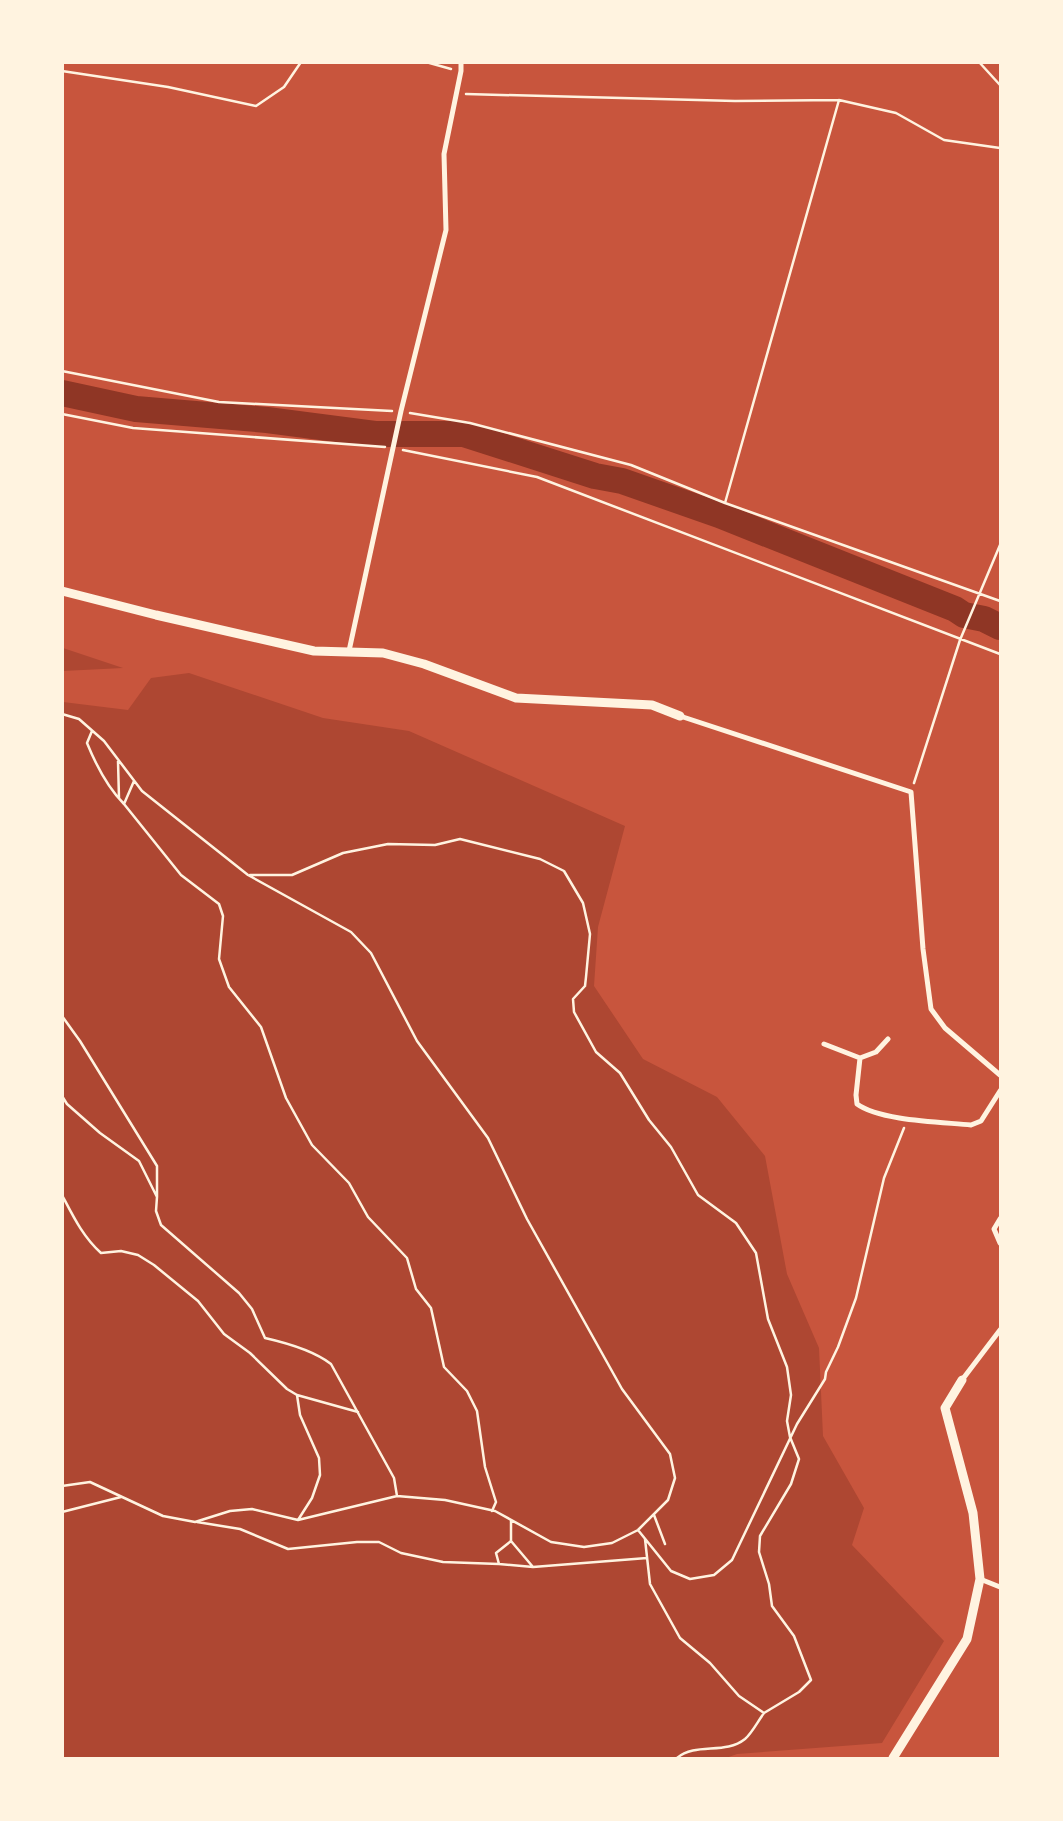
<svg xmlns="http://www.w3.org/2000/svg" width="1063" height="1821" font-family="'IBM Plex Sans',sans-serif">
<rect width="100%" height="100%" fill="#c8553d"/>
<!-- green -->
<path fill="#ae4732" d="M63,648L123,668L63,671Z
M189,673L323,718L409,731L625,826L598,927L594,986L643,1059L717,1097L765,1156L787,1274L819,1348L823,1436L864,1508L852,1545L944,1641L882,1743L737,1754L726,1758H63V702L128,710L151,678Z"/>
<g fill="none" stroke-linecap="round" stroke-linejoin="round">
<!-- river -->
<path stroke="#8f3625" stroke-width="26" d="M62,393L136,409L267,420L375,434H464L595,476L622,481L719,515L955,609L964,615L984,619L1000,627"/>
<!-- path -->
<path stroke="#fff3e0" stroke-width="2.5" d="M426,62L451,69
M979,62L1000,85
M62,71L168,87L256,106L284,87L301,62
M466,94L735,101L839,100L896,113L944,140L1000,148
M62,371L219,402L392,411
M410,413L470,423L631,465L725,503L1000,601
M62,414L133,428L385,447
M403,450L537,477L1000,654
M725,503L839,100
M62,714L79,719L104,741L142,791L248,875L351,932L371,953L417,1041L488,1138L527,1219L622,1389L670,1454L675,1478L668,1500L638,1530L612,1543L584,1547L551,1542L495,1511L445,1500L397,1496L298,1520L252,1509L230,1511L195,1522L163,1516L90,1482L62,1486
M92,731L87,743C96,765 107,787 124,804L134,781
M118,761L119,798
M914,783L960,640L1000,545
M124,804L181,875L219,904L223,916L219,959L229,987L261,1027L286,1098L312,1145L349,1183L368,1217L407,1258L416,1289L431,1308L444,1367L467,1391L477,1411L485,1467L496,1502L492,1511
M250,875H292L343,853L388,844L435,845L460,839L540,859L564,871L583,903L590,934L586,977L585,986L573,999L574,1012L596,1052L620,1073L649,1120L671,1147L698,1195L736,1223L756,1253L768,1319L787,1367L791,1395L787,1421L790,1437L799,1459L791,1484L760,1536L759,1552L769,1584L772,1606L794,1636L811,1680L799,1692L764,1713L739,1696L710,1663L680,1638L650,1584L645,1539
M62,1016L80,1041L157,1166V1197L139,1161L100,1133L67,1104L62,1096
M62,1195C73,1216 83,1237 101,1253L121,1251L138,1255L154,1265L198,1301L224,1334L250,1353L287,1389L297,1395
M157,1197L156,1211L161,1225L239,1293L252,1309L265,1338C287,1343 313,1350 331,1364L394,1478L397,1496
M62,1512L121,1497
M654,1515L665,1544
M298,1520L312,1498L320,1475L319,1458L300,1415L297,1395L358,1412
M197,1522L240,1529L288,1549L357,1542H379L401,1553L443,1562L499,1564
M638,1530L671,1571L690,1579L714,1575L732,1560L797,1424L825,1379L826,1372L838,1347L856,1298L884,1178L904,1128
M511,1541V1520
M533,1567L511,1541L496,1553L499,1564L533,1567L647,1558
M677,1758C696,1742 725,1755 745,1739C752,1733 758,1721 764,1713"/>
<!-- minor -->
<path stroke="#fff3e0" stroke-width="5" d="M349,651L401,411L446,230L444,154L461,71V62
M680,716L911,792L923,949L931,1009L945,1028L1000,1075
M888,1039L876,1052L860,1058L856,1095L857,1104C880,1121 942,1122 971,1125L981,1121L1000,1091
M824,1044L860,1058
M1000,1219L994,1229L1000,1243
M962,1380L1000,1330
M980,1579L1000,1587"/>
<!-- tertiary -->
<path stroke="#fff3e0" stroke-width="9" d="M62,591L156,615L314,651L383,653L424,664L516,698L652,705L680,716
M893,1758L967,1639L980,1579L973,1513L945,1408L962,1380"/>
</g>
<!-- border -->
<rect width="1063" height="1821" fill="none" stroke="#fff3e0" stroke-width="128"/>
</svg>
